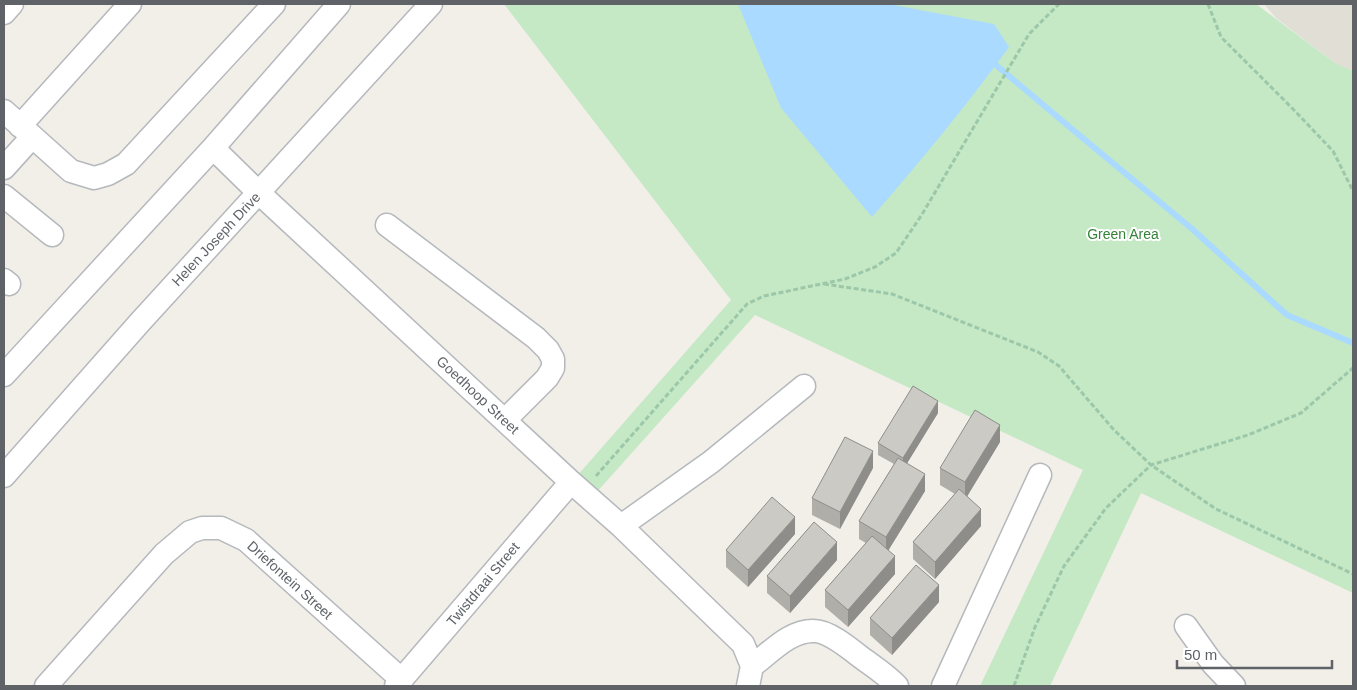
<svg xmlns="http://www.w3.org/2000/svg" width="1357" height="690" font-family="Helvetica,sans-serif">
<rect width="100%" height="100%" fill="#f1efe8"/>
<!-- education -->
<path fill="#e1ded6" d="M1264,4H1353V71L1335,63L1276,18Z"/>
<!-- green -->
<path fill="#c5e8c5" d="M504,4H1256L1335,63L1353,71V593L1141,493L1050,686H980L1083,470L755,315L596,493L577,476L731,300Z"/>
<!-- water -->
<path fill="#aadaff" d="M738,4H888L994,24L1009,47C966,106 920,162 872,217L781,108Z"/>
<g fill="none" stroke-linecap="round" stroke-linejoin="round">
<!-- stream -->
<path stroke="#aadaff" stroke-width="6" d="M996,65L1073,130L1191,228L1287,315L1353,343"/>
<!-- minor casing -->
<g stroke="#b5b8bc" stroke-width="25">
<path id="minor" d="M4,13L12,4
M4,111L71,171L94,178L108,174L126,164L274,4
M20,126L130,4
M213,148L259,193L571,482L621,526L743,644L752,666L748,686
M4,168L32,137
M4,196L52,235
M387,225L536,338L548,350L553,359V368L547,378L505,420
M4,280L9,284
M4,375L213,148L339,4
M4,476L141,321L431,4
M621,526L711,462L804,386
M1186,626L1213,664L1234,686
M752,666C770,653 790,630 814,631C828,631 848,647 858,655C871,665 886,674 897,686
M46,686L164,554L190,532L202,528H221L246,540L402,680
M396,686L571,482
M943,686L1040,475"/>
</g>
<!-- path -->
<path stroke="#9cc7a9" stroke-width="3" stroke-dasharray="5 2.5" stroke-linecap="butt" d="M1208,4L1221,37L1293,109L1333,151L1353,191
M824,284L892,294L1038,352L1059,366L1114,430L1151,465L1216,509L1353,574
M596,476L747,304L764,296L845,279L875,267L896,253L921,216L1029,34L1059,4
M1014,686L1035,627L1064,566L1106,508L1151,465L1248,435L1301,413L1353,368"/>
<!-- minor -->
<use href="#minor" stroke="#fff" stroke-width="22"/>
</g>
<!-- wall -->
<path fill="#afaea9" d="M938,413L907,463L925,491L888,551L895,574L848,627L825,607V590L866,543L859,539V521L894,464L878,455V443Z
M1000,442L967,496L981,526L935,579L913,559V542L955,494L940,485V468Z
M873,468L840,529L812,515V498Z
M795,534L748,587L726,567V550Z
M837,560L790,613L767,593V576Z
M939,602L892,655L870,635V618Z"/>
<!-- shaded-wall -->
<path fill="#8f8d8a" d="M938,401V413L903,470V458Z
M1000,425V442L965,500V482Z
M873,451V468L840,529V512Z
M925,474V491L886,554V537Z
M981,509V526L935,579V562Z
M795,517V534L748,587V570Z
M837,542V560L790,613V596Z
M895,556V574L848,627V610Z
M939,585V602L892,655V638Z"/>
<!-- building -->
<path fill="#cccac5" stroke="#8f8d8a" d="M913,386L938,401L903,458L878,443Z
M975,410L1000,425L965,482L940,468Z
M845,437L873,451L840,512L812,498Z
M898,458L925,474L886,537L859,521Z
M959,489L981,509L935,562L913,542Z
M772,497L795,517L748,570L726,550Z
M814,522L837,542L790,596L767,576Z
M872,536L895,556L848,610L825,590Z
M916,565L939,585L892,638L870,618Z"/>
<g text-anchor="middle" dominant-baseline="central" stroke-width="4" stroke-linejoin="round" paint-order="stroke">
<!-- park labels -->
<g font-size="14" fill="#348238" stroke="#fff">
<text x="1123" y="234">Green Area</text>
</g>
<!-- street labels -->
<g font-size="14" fill="#5f6368" stroke="#fff">
<text transform="translate(216 239) rotate(-47)">Helen Joseph Drive</text>
<text transform="translate(478 395) rotate(43)">Goedhoop Street</text>
<text transform="translate(290 580) rotate(42)">Driefontein Street</text>
<text transform="translate(483 584) rotate(-50)">Twistdraai Street</text>
</g>
</g>
<!-- border -->
<rect width="1357" height="690" fill="none" stroke="#5f6368" stroke-width="10"/>
<!-- scale -->
<path d="M1177 660v8h155v-8" fill="none" stroke="#5f6368" stroke-width="2.5"/>
<text x="1184" y="660" font-size="15" fill="#5f6368" stroke="#ffffff" stroke-width="4" paint-order="stroke">50 m</text>
</svg>
